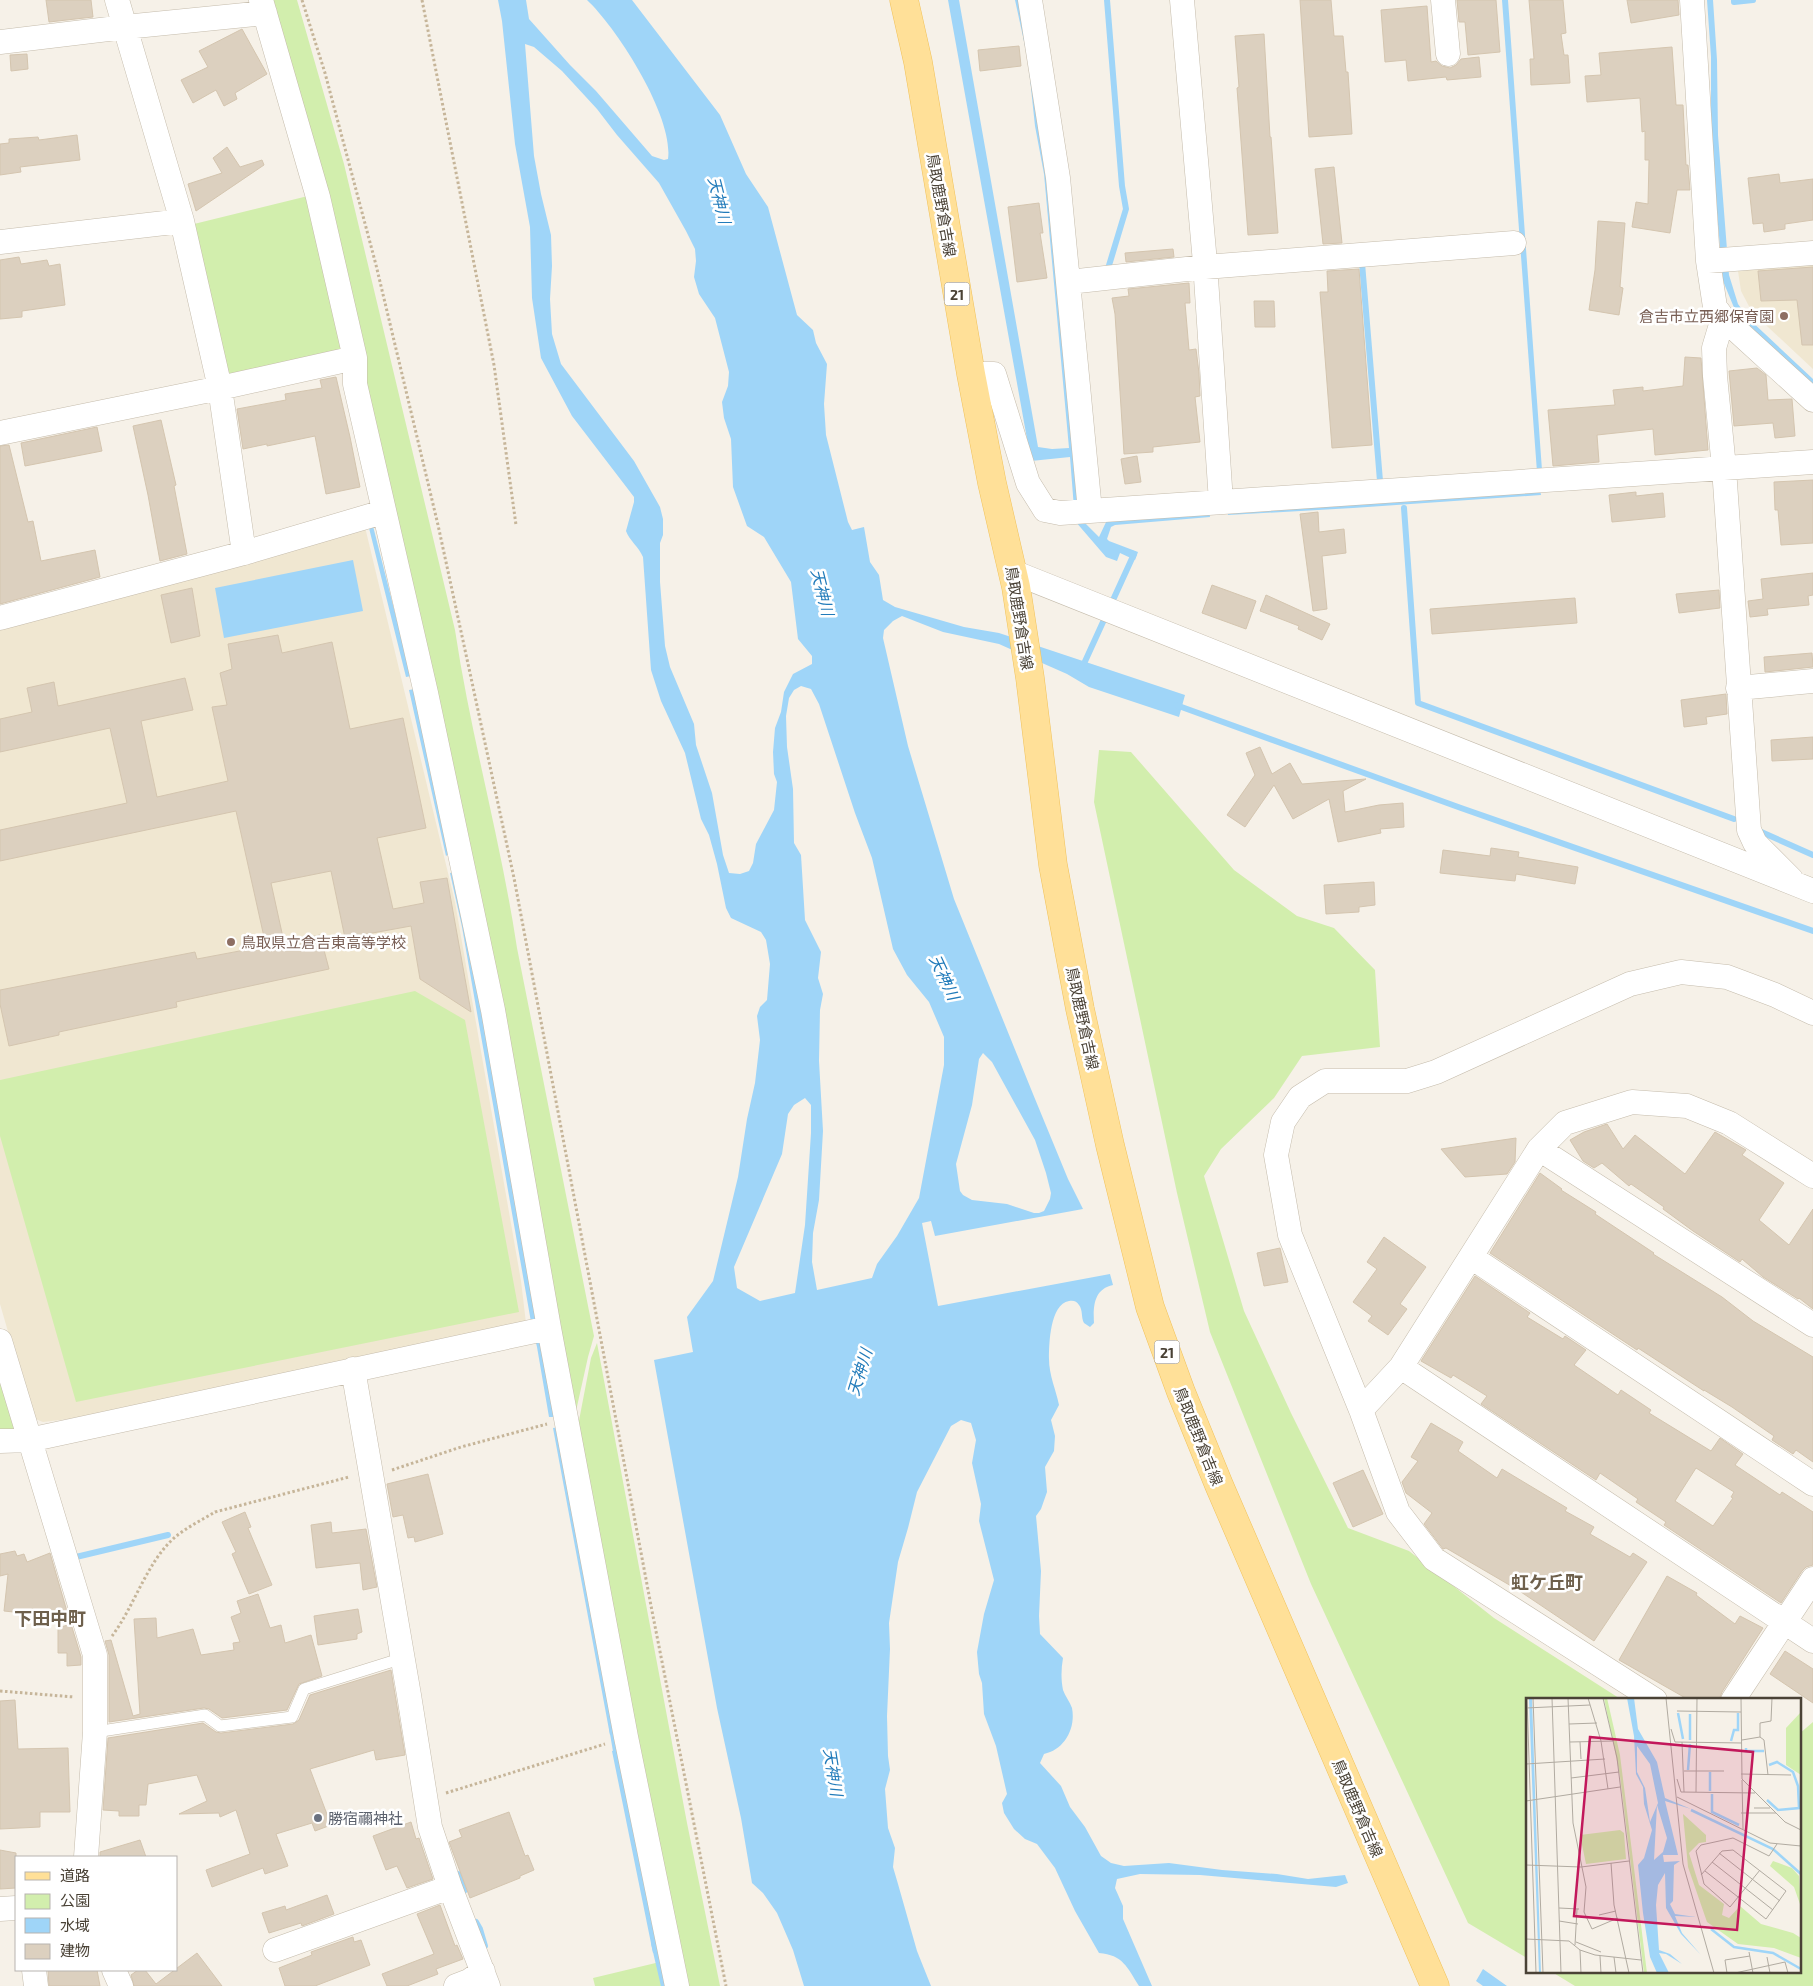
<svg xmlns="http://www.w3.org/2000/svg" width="1813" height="1986" font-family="'Exo 2','Noto Sans JP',sans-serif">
<rect width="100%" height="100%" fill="#f6f1e8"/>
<!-- education -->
<path fill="#f0e7d1" d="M1813,262V369L1752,312L1741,291L1738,271L1743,268Z
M365,527L455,902L521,1281L526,1323L241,1384L69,1419L43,1422L33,1418L0,1304V628Z"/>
<!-- green -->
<path fill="#d2eead" d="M266,0H297L344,164L455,630C471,737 501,841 517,948L594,1336L588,1357L576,1411Z
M312,195L346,342L337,354L234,375L221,369L194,224Z
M1099,750L1131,752L1234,870L1297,916L1334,928L1375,970L1380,1047L1302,1056L1274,1098L1221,1149L1204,1176L1244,1311L1291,1413L1348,1528L1409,1551L1494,1618L1622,1700H1527V1958L1468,1923L1311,1584L1210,1332L1177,1193L1094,802Z
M415,991L465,1020L519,1312L76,1402L0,1136V1080Z
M597,1343L687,1823L720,1986H684L577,1431L591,1358Z
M0,1364L20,1433L0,1435Z
M1813,1722V1986H1575L1552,1972H1799V1734Z
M664,1961L669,1986H595L593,1978Z"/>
<!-- water -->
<path fill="#9fd5f8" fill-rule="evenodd" d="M498,0H526L529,19L570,65L596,91L652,156L664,160L668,159C674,117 617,28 587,0H632L720,115L746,174L768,207L797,315L813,330L816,343L827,364L824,404L826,435L848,522L852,530L864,527L870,562L879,575L883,600L895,607L964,627L999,633L1185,695L1179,717L1089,687L1067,674L999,644L943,632L902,616L893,621L884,630L883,638L908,746L954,899L1033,1094L1068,1179L1083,1209L935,1236L931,1221L922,1223L938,1306L1110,1274L1113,1285C1094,1289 1093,1306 1094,1323L1090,1327L1084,1323C1081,1318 1083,1310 1079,1305C1077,1301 1073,1300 1069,1301C1050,1304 1049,1344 1049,1359C1049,1375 1056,1390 1059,1405L1051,1420L1055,1436L1054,1451L1045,1467L1047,1492L1041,1509L1036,1516L1041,1571L1039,1616L1040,1634L1063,1658C1061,1669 1061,1680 1063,1690C1065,1696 1070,1702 1072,1708C1076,1729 1064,1750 1044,1754L1040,1763L1061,1786L1070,1807L1085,1827L1101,1856L1111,1863L1124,1866L1169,1863L1222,1870L1277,1874L1308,1879L1345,1875L1348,1883L1336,1887L1200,1875L1140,1874L1117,1879L1115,1888L1123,1906V1919L1152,1986H1139C1127,1967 1123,1955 1099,1953L1075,1911L1055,1868L1037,1844L1025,1839L1014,1829L1004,1813L1002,1803L1007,1794L996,1746L984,1714L982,1683L979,1674L977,1652L984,1614L994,1580L979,1521L981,1504L972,1463L976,1440L971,1423L961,1420L951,1426L917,1492L908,1528L898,1562L889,1623L890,1649L887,1716L888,1756L890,1770L885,1789L888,1828L895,1848L893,1867L898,1884L917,1951L931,1986H804L793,1950L777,1913L763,1893L752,1883L741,1818L717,1708L654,1360L693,1352L687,1317L713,1281L738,1177L747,1119L755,1083L760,1040L757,1016L760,1007L767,1000L770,964L766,940L761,932L731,918L726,908L717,864L709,835L701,819L685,753L661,701L651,670L643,557C639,547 629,540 626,531L634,502V497L572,416L541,358L532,298L530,227L515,144L502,21ZM525,44L534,47L562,71L597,109L617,135L659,183L686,231L695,249L696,261L694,277L699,294L715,318L729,372L728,386L722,402L724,418L731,439L733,487L747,526L764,537L791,582L798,639L812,656V664L793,674L784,692L781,712L775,728L773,752L774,774L777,782L774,810L756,844L753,863L749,871L740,874L729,873L723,855L712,793L696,745L694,724L670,667L665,646L660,582V543L663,535V519L660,507L634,461L561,364L552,334L550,299L552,266L551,235L541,194L534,156ZM801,686L811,689L819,704L855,813L872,858L893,949L907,975L929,1002L944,1037V1065L919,1198L897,1236L877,1264L872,1278L817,1290L812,1262L813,1233L819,1200L823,1131L819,1061L820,1010L823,994L818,978L821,952L805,920L801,855L794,843L793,789L787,747L786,716L789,698L794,690ZM983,1053L992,1062L1035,1140L1046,1173L1051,1193L1050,1199L1044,1211L1039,1213H1034L1007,1204L972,1200L963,1195L960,1191L956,1164L972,1105L979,1059ZM805,1098L811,1105V1133L805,1225L795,1293L760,1301L737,1288L734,1267L782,1154L788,1114L794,1105Z
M948,0H959L1038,447L1052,449L1069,448L1044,174L1035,126L1028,60L1015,0H1024L1036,53L1084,522L1099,537L1107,520L1209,510L1210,517L1115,525L1111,527L1107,539L1109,541L1138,552L1135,560L1120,553L1117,561L1106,557L1075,521L1070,457L1031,461Z
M1502,0H1508L1542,470L1537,472Z
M1707,0H1713L1717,60L1718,135L1729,275L1738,304L1749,319L1813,379V384L1746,324L1735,310L1723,281L1711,144V57Z
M1540,489L1541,495L1353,508L1228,515L1227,510Z
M373,526L411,676L406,677L369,528Z
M353,560L363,611L224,638L215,588Z
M415,689L451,852L446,856L409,690Z
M456,872L555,1417H549L537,1347L531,1322L462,927L450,873Z
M559,1427L615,1733L610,1735L553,1428Z
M617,1750L658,1951L653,1953L612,1751Z
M1483,1969L1507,1986H1483L1476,1981Z"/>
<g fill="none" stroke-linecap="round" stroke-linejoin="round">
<!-- stream -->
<path stroke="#9fd5f8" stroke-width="6" d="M1734,0V2L1753,0
M1362,263L1380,481
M1107,272L1126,209L1122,186L1107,0
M1404,508L1418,703L1734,819
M1082,668L1134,554L1131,553
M1176,705L1461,808L1813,931
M1759,831L1813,855
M76,1557L168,1535
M612,1728L617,1757
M458,1874L464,1891
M476,1922L480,1929L485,1946
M654,1943L664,1986"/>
</g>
<!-- building -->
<path fill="#dcd0bf" stroke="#d4c5af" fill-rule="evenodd" d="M46,0H91L93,17L49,22Z
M1300,0H1331L1334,36H1343L1346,72H1348L1352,134L1309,137Z
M1457,0H1496L1500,52L1468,55L1465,22H1459Z
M1529,0H1563L1566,33L1561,34L1564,55H1568L1570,83L1531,85L1530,59H1534Z
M1627,0H1678L1679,15L1631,23Z
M1427,6L1431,62L1436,61L1442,66L1450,68L1456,65L1461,59L1479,57L1481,77L1447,80L1446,77L1408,81L1406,60L1385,62L1381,10Z
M242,29L267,74L235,93L237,99L224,106L216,90L193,103L181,80L208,67L199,51Z
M1264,34L1270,137H1271L1278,233L1248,235L1237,88L1239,87L1235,36Z
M1019,46L1021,66L980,71L978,50Z
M1672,47L1676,105H1683L1686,165H1688L1690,190H1677L1670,233L1632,227L1636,202L1648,204L1649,160H1645V131L1642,132L1640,98L1587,102L1585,76L1601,75L1599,53Z
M27,54L28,69L11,71L10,55Z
M77,135L80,160L20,167L21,172L0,175V144L9,143V139L38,137L39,140Z
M227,147L240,167L262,160L264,165L196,211L188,184L222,173L213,158Z
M1334,167L1342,243L1323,244L1315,169Z
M1779,174L1780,183L1813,179V220L1785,224V229L1764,232L1763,223L1753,224L1748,178Z
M1039,203L1043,233H1040L1047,278L1017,282L1008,207Z
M1598,221L1625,223L1620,287L1623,288L1619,315L1589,310L1595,270Z
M1173,249L1174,257L1126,262L1125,253Z
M19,257L21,264L47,260L49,266L60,264L65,305L22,311V317L0,319V260Z
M1813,267V345H1802L1797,300L1761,301L1758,271Z
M1359,269L1372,445L1332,448L1320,292H1328L1327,271Z
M1189,283L1190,303H1185L1189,350L1196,349L1199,373L1200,396L1195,397L1200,442L1153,447V452L1124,454L1115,314L1112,298L1129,296L1128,289Z
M1254,301H1274L1275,327H1255Z
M1685,357L1701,358L1708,450L1655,455L1653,429L1597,435L1599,462L1553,466L1548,410L1615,405L1613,390L1643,387V391L1683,386Z
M1757,368L1766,375L1768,400L1792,399L1795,436L1775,438L1773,423L1734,426L1729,371Z
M336,377L350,437L360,487L326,494L315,436L267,446V444L243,449L237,409L286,400L285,394L322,388L320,380Z
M161,420L176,485L174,486L187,554L160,561L148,495L133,426Z
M97,427L102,451L25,466L21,443Z
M9,445L28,522L33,521L41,561L95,550L100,577L0,604V446Z
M1137,456L1141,482L1125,484L1121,459Z
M1813,480V543L1781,545L1778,510H1775L1774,482Z
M1636,492V496L1663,493L1665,517L1612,522L1609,495Z
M1318,512L1319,532L1344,529L1346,553L1322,556L1327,609L1313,611L1300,514Z
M1813,573V595L1808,596L1809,605L1767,609L1768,615L1750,617L1748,601L1763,599L1761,579Z
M1212,585L1256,601L1246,629L1202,613Z
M192,588L200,636L171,643L161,595Z
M1719,590L1720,608L1679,613L1676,594Z
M1266,595L1330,624L1322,640L1298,629L1299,626L1260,611Z
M1575,598L1577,623L1432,634L1430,609Z
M278,635L282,653L332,642L350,729L403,718L426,828L377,838L393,909L424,903L420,882L447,878L471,1012L420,979L411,926L345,938L331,871L271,883L284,942L320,935L329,969L176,1002L177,1007L59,1032V1035L9,1046L0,1004V990L195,952L197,959L266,946L236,811L0,861V830L127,803L110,728L0,752V719L32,712L27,688L54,682L58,706L185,678L193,710L141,721L157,797L228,781L212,707L227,705L220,673L232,669L228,644Z
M1812,653L1813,667L1765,672L1764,657Z
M1726,694L1727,714L1706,717L1707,724L1684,727L1681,700Z
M1813,737V759L1772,761L1771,740Z
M1260,747L1272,774L1290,763L1302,784L1366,779L1343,791L1345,812L1379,805L1403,803L1404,827L1380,829L1381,833L1338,842L1329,799L1293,819L1274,785L1245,827L1227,815L1255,775L1246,753Z
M1491,848L1519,852L1518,857L1578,867L1575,884L1516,874L1515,881L1440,873L1443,850L1490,856Z
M1374,882L1375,905L1359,907V912L1326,914L1324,885Z
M1607,1124L1623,1149L1635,1135L1685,1174L1715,1132L1746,1150L1742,1155L1784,1183L1759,1220L1789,1245L1813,1209V1309L1799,1298L1798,1299L1763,1277L1742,1259L1740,1262L1693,1231L1663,1209L1664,1207L1631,1184L1629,1186L1602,1163L1594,1168L1583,1161L1570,1140L1584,1132Z
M1516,1138L1515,1162L1507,1174L1465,1177L1441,1149Z
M1540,1173L1562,1189L1561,1190L1596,1212L1595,1214L1654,1253L1653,1254L1722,1297L1753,1321L1813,1357V1462L1796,1450L1793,1454L1772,1440L1774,1436L1732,1407L1704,1390V1391L1638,1348L1637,1350L1490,1253Z
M1384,1237L1426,1267L1400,1304L1407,1309L1388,1335L1368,1321L1372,1316L1353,1302L1377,1269L1367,1262Z
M1280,1248L1288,1282L1264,1286L1257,1253Z
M1475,1276L1530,1313L1527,1317L1563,1339L1565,1336L1586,1350L1574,1365L1618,1395L1621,1390L1651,1410L1649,1413L1711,1451L1720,1438L1743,1454L1735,1465L1780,1495L1782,1492L1813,1512V1565L1806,1567L1802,1571L1781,1603L1664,1525L1666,1522L1636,1502L1638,1499L1600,1473L1596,1480L1481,1404L1487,1396L1453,1375L1451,1378L1421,1361ZM1696,1468L1734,1492L1731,1497L1733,1498L1713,1526L1675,1501Z
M1431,1423L1463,1442L1458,1451L1497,1478L1502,1469L1567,1508L1565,1511L1594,1527L1590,1534L1630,1557L1633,1553L1647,1562L1594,1641L1518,1590L1446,1548L1443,1549L1424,1524L1432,1513L1406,1493L1402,1482L1418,1461L1411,1457Z
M1363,1470L1383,1514L1353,1527L1333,1483Z
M428,1474L443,1534L415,1542L414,1537L408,1538L403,1515L393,1517L387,1484Z
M245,1512L251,1527L248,1528L272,1585L249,1594L232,1554L236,1552L222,1522Z
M331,1522L332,1533L366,1529L377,1587L363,1590L360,1563L316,1568L311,1525Z
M15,1551L17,1556L24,1554L27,1562L50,1553L68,1615L42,1619V1615L4,1611L8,1574L0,1576V1554Z
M1667,1576L1697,1593L1696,1595L1735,1624L1740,1616L1763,1628L1722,1692L1719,1700H1689L1619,1660Z
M258,1594L270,1628L281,1625L285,1643L311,1635L322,1676L299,1684L287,1710L222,1718L209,1709L204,1708L109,1722V1655L105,1641L111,1640L133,1716L140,1714L134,1619L156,1618L157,1638L193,1629L201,1655L234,1650L233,1643L240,1642L231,1617L241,1613L237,1601Z
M358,1609L362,1632L357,1634V1639L318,1645L314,1616Z
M71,1624L81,1657V1665L67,1666V1653H58V1628Z
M1785,1651L1813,1669V1703L1770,1674Z
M391,1670L405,1755L376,1760L374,1750L310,1769L331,1825L315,1831L312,1823L276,1834L288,1866L265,1874L263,1868L212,1887L206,1870L250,1854L236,1810L220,1817L219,1813L179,1814L207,1801L197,1775L148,1784L146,1805H139V1816H119V1811L103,1810L108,1738L203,1723L216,1732L221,1733L293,1724L299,1720L310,1695Z
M15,1700L18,1749L68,1748L70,1812H40V1827L0,1829V1701Z
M509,1812L525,1856L528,1855L534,1870L520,1876V1878L470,1898L449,1842L462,1837L459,1830Z
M411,1822L416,1839L419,1838L433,1879L407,1888L397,1866L386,1870L373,1836Z
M140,1840L146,1857H100V1852Z
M0,1850L16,1853V1888L0,1889Z
M327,1895L334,1914L302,1926L301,1923L269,1933L262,1913L285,1906L286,1910Z
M440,1905L455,1946L457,1945L463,1959L436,1969L438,1974L407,1986H387L382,1974L434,1954L417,1914Z
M353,1937L354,1942L361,1940L370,1965L315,1986H285L279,1968L312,1955L311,1952Z
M197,1953L222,1986H134L131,1975L138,1970H145L156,1984Z
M48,1970H97L100,1986H49Z"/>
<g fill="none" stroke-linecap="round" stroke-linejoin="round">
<!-- lane casing -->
<g stroke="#c5bcac" stroke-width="12">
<path id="lane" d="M95,1732L205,1715L220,1726L292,1717L304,1689L403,1658"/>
</g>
<!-- street casing -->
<g stroke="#c5bcac" stroke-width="25">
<path id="street" d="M117,0L182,221L220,388L244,553
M261,0L318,197L355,358V384L426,693L493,1010L549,1328L626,1737L677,1986
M1030,0L1058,178L1090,511
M1182,0L1205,263L1221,502
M1443,0L1448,54
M1692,0L1708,261L1715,307L1723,318L1813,400
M0,42L125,27L265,13
M0,242L182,221
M1708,261L1813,253
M1069,282L1205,267L1514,243
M1723,318L1714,348L1715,376L1724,468L1749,830L1755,843L1791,879
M971,374H994L1028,483L1045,510L1060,513L1813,462
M0,433L220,388L355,358
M1013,572L1813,891
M0,618L244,553L383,512
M1738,688L1813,681
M1539,1149L1813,1325
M1471,1257L1813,1484
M0,1341L95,1655V1732L86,1857
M1401,1367L1813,1641
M353,1369L409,1695L430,1827L450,1887L488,1986
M1361,1410L1401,1367L1539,1149L1565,1123L1632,1102L1687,1106L1729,1123L1813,1176
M0,1441L29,1440L549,1328
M1655,1700L1434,1559L1398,1512L1361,1410L1290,1235L1276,1155L1283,1122L1300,1097L1325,1081H1407L1436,1072L1630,984L1681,972L1727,977L1775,995L1813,1013
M1733,1700L1813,1579
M0,1909L16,1908
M275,1950L450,1887
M34,1970L36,1986
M114,1970L121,1986
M456,1986L469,1981L483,1971"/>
</g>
<!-- primary casing -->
<g stroke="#f1c25b" stroke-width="29">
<path id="primary" d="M904,0L918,62L971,374L992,483L1016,587L1030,678L1053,865L1080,1009L1110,1145L1150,1307L1181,1392L1219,1485L1435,1986"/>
</g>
<!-- path -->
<path stroke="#c6b599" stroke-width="3" stroke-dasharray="2.5 2.5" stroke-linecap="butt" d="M302,0L325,73L376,265L438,525L470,673L514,878L652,1611L726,1986
M422,0L494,365L516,525
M392,1470L461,1447L547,1424
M112,1636C134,1607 146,1564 173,1539C185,1528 202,1520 215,1512L349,1477
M0,1691L74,1697
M446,1793L605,1744"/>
<!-- lane -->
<use href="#lane" stroke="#fff" stroke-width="11"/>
<!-- street -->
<use href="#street" stroke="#fff" stroke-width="24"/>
<!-- primary -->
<use href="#primary" stroke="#ffe098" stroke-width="28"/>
</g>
<!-- markers -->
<g fill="#8d6e63" stroke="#fff" stroke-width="2">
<circle cx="1784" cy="316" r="5"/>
<circle cx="231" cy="942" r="5"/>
</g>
<circle fill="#6b7280" stroke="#fff" stroke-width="2" cx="318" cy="1818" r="5"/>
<g text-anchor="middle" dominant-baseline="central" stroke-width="5" stroke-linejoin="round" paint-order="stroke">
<!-- shield labels -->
<g fill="#fff" stroke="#807b72" stroke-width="1">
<rect x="944.5" y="282.5" width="25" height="23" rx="4"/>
<rect x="1154.5" y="1340.5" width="25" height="23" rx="4"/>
</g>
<g font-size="14" font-weight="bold" fill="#4a4236">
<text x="957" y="294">21</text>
<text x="1167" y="1352">21</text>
</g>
<!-- street labels -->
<g font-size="15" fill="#4a4236" stroke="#fff">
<text transform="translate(942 205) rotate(80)">鳥取鹿野倉吉線</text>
<text transform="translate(1020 618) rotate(81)">鳥取鹿野倉吉線</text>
<text transform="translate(1083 1018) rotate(78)">鳥取鹿野倉吉線</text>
<text transform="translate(1199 1436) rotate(68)">鳥取鹿野倉吉線</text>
<text transform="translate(1358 1808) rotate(67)">鳥取鹿野倉吉線</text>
</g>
<!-- education labels -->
<g font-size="15" fill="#785e54" stroke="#fff" text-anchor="end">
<text x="1774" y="316">倉吉市立西郷保育園</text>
<text x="241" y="942" text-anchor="start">鳥取県立倉吉東高等学校</text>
</g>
<!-- worship labels -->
<g font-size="15" fill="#5b616d" stroke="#fff" text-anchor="start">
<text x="328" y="1818">勝宿禰神社</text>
</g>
<!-- water labels -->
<g font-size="16" font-style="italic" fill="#217bba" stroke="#fff">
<text transform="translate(720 200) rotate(76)">天神川</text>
<text transform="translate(823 592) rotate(76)">天神川</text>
<text transform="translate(945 977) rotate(65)">天神川</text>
<text transform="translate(859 1372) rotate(-73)">天神川</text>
<text transform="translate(834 1772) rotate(81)">天神川</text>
</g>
<!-- quarter labels -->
<g font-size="18" font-weight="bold" fill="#6e604c" stroke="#fff">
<text x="1547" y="1582">虹ケ丘町</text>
<text x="50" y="1618">下田中町</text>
</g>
</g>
<!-- overview -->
<g transform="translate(1526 1698)">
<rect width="275" height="275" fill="#f6f1e8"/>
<path d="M78,0H81L94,57L121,275H118L94,78ZM275,14V77L260,67V30ZM157,116L180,137V144L173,145L163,155L173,187L198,206L196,217L203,220L214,208L235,226L267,235L275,240V260L248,250L212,246L181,224L162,169ZM94,132L98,135L100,161L60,166L54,137ZM247,163L266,170L273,178L275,209L268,189L244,168Z" fill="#d2eead"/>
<path d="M3,0H6L15,275H13ZM101,0H108L112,31L131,64L139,100L165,111L139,103L152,157H137L138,164L154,163L148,167L147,203L144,206L149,216L170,219L149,218L156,235L175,257L155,236L140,210L139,175L132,187L130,207L133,252L144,256L156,266L140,256L133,255L143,275H131L124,259L117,215L112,167L118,160L126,132L118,106L117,89L110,76L108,38ZM111,48L124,66L132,105L124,124L119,90L111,74ZM131,107L141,140L137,154L128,162Z" fill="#9fd5f8" fill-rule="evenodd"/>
<path fill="none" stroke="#9fd5f8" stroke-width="2.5" d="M152,15L157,41M164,42V16M205,43L208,32H212V15M220,50V53H238M162,72L164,46M184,93V74M186,96V114L213,127M241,102L252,112L273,110L272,88L267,74L251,64L243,67M165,112L247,151L275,176M185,231L208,249L247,255L275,271"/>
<path fill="none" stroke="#b1aba1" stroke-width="1" d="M1,0L10,275M7,0L17,275M26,0L35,275M42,0L47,125L60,189L58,214L66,231L92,220M62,0L75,43L82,91M77,0L91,60L117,275M140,0L157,166L188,275M215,0L216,81L259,124L275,132M0,10L64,7M151,13L215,14M43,26L71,25M145,31L149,44L216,45M216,42L234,39M44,44L88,43M54,44L55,61M156,44L158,94M0,66L79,61M158,73H198M215,76L265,77M242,77L238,42L234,39V25L245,23L246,0M45,80L93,74M151,81L155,94L229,95M216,82L217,131M170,94L171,0M151,99L244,145L275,148M0,103L94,89M228,110H244M215,115H250M193,155L254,203M186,164L247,212M85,165L88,207L103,275M0,167L55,169L103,163M234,172L204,209L178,186L170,153L175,147L207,140L243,158L251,146M175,177L196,153L207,152L260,193L240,221L179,173M33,210L53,211M73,217L90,213M33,223L52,226M0,241L43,243L54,252L69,257L115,262M50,244L75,254M49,247L51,211M54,252L55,275M223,254L227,275M74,258L75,275M88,259L90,275M241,259L244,275M201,275L199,262L224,258M209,275L259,264L262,275"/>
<path fill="#c2185b" fill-opacity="0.15" stroke="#c2185b" stroke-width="2.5" d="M64,39L227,54L211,232L48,218Z"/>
<rect width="275" height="275" fill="none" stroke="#4a4236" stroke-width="2.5"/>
</g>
<!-- legend -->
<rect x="15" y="1856" width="162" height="115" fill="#ffffff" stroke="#b7b3af"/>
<rect x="25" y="1872" width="25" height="8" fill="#ffe098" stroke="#b7b3af"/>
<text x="60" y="1881" font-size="15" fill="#4a4236">道路</text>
<rect x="25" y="1894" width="25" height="15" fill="#d2eead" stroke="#b7b3af"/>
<text x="60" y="1906" font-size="15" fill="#4a4236">公園</text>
<rect x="25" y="1918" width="25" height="15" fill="#9fd5f8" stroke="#b7b3af"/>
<text x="60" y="1931" font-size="15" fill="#4a4236">水域</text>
<rect x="25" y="1944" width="25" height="15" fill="#dcd0bf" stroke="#b7b3af"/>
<text x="60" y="1956" font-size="15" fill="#4a4236">建物</text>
</svg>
